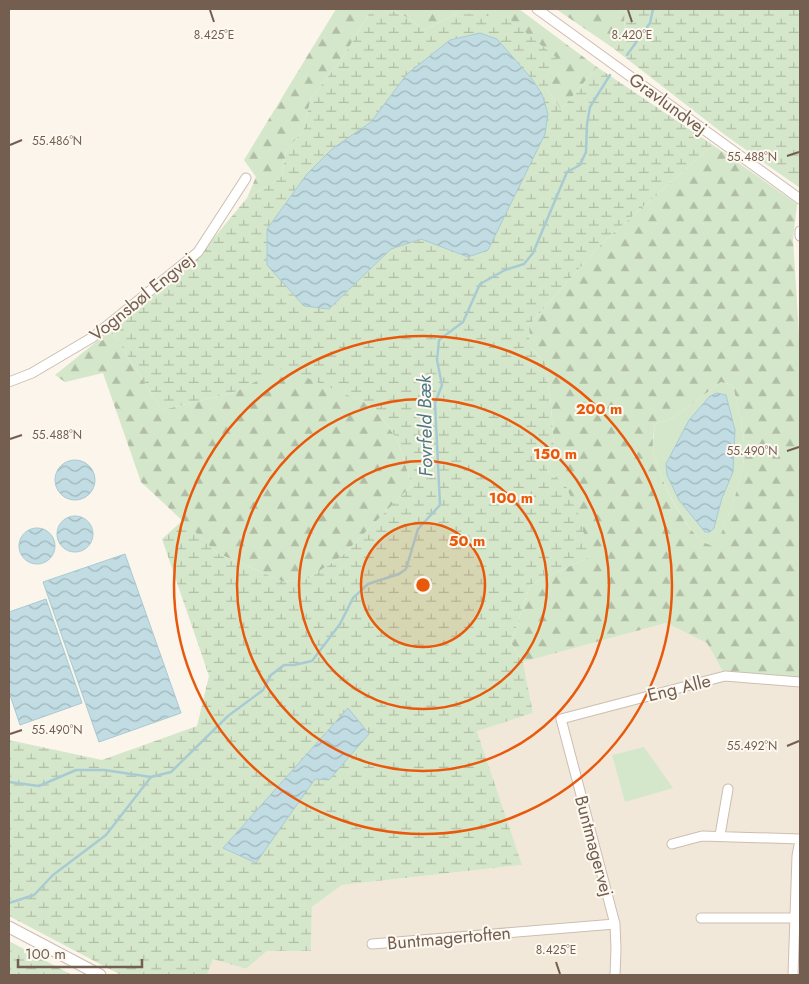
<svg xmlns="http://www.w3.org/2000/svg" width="809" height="984" font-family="Jost,sans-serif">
<defs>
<pattern id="forest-firs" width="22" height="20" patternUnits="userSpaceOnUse" patternTransform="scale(1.25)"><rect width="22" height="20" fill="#d5e7ca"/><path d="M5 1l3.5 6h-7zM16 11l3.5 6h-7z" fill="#b1bea6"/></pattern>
<pattern id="wetland-marsh" width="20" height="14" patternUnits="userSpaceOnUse" patternTransform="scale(1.25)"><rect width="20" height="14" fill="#d5e7ca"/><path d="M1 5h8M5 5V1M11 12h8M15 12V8" fill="none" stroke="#b1bea6"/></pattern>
<pattern id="water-waves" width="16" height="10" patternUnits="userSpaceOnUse" patternTransform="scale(1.25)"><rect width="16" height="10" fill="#c1dce3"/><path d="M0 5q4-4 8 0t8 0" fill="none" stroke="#a1b6ba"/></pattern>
</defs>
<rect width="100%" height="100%" fill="#fbf5eb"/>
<!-- residential -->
<path fill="#f2e8da" d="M666,623L707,643L723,672L800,678V975H207L213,959L246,969L267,951H311L312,907L342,885L521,865L477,730L533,713L523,662Z"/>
<!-- green -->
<path fill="#d5e7ca" d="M721,382L733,385C738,409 746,434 744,458C740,490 727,518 716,548C712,546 706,544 702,541C683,526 655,471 653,447C653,439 654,431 655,424L673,418Z
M644,747L673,788L625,802L612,755Z"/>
<!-- forest -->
<path fill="url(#forest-firs)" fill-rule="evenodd" d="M336,9H372L342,59L311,98L303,131L286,151L282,177L247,198L256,177L244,160Z
M389,9H519L597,67L561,110L547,89L458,13L425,30L406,17Z
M556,9H625L624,34L613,48Z
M713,145L797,204L793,239L800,351V678L723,672L707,643L666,623L523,662L511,643L530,585L589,557L566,486L547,471L554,447L551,406L545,362L530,347L529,325L602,243ZM721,382L733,385C738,409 746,434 744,458C740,490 727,518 716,547C711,545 706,544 702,541C682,525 656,473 653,447C652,440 654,431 655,424L673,418Z
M111,330L162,410L232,393L284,367L373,406L397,439L412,485L342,556L309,578L284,582L217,553L141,482L103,373L65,382L55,375Z"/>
<!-- wetland -->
<path fill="url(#wetland-marsh)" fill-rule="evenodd" d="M372,9H389L406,17L425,30L458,13L508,18L557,58L547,89L561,110L597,67L713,145L602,243L529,325L530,347L545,362L551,406L554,447L547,471L566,486L581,520L589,557L530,585L511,643L523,662L533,713L477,731L522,865L342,885L312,907L311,951H267L246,969L213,959L207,975H121L9,916V740L102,760L197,726L209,676L162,539L183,520L217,553L284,582L309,578L342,556L412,485L397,439L373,406L284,368L232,393L162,410L111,330L192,264L247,198L282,177L286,151L303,131L311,98L342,59ZM371,122L468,257L421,239L391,249L329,309L267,229L307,174L332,149Z
M625,9H800V188L725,135L613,48L624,34Z
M9,941L72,975H9Z"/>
<!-- water -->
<path fill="url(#water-waves)" stroke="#a8cbd3" d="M480,33L497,39L532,79L542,94L548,114L545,134L488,250L468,257L421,239L391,249L329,309L304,306L267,265V229L307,174L332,149L371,122L407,74L450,40Z
M717,393L726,395L735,430L733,472L722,498L714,528L710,532H705L679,500L667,475L666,464L689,420L710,396Z
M55 480a20 20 0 1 1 40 0a20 20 0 1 1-40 0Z
M57 534a18 18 0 1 1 36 0a18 18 0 1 1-36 0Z
M19 546a18 18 0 1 1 36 0a18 18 0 1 1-36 0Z
M125,554L181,713L99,742L43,582Z
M46,599L82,703L20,725L9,692V612Z
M348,708L369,734L329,780L315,779L256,863L223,848Z"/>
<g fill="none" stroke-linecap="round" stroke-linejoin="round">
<!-- stream -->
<path stroke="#a8cbd3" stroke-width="2.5" d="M627,55L650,23L653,9
M9,782L39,786L76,770H104L151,777
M9,903L34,895L53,875L106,835L151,777L171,772L228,716L263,690L271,675L284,665H294L312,661L340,624L353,598L368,584L399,574L406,569L418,529L440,505L435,403L442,385L437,360L439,340L463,322L480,284L505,270L524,264L533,253L567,172L580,165L586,152L587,124L590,107L610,75"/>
<!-- minor casing -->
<g stroke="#ccbeb1" stroke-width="11">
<path id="minor" d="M537,9L800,199
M800,231V236
M9,382L32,373L93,337L198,252L246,178
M720,835L728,789
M672,844L702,836L800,839
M701,918H795
M372,944L615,924
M615,975L616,949L615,924L561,719L725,676L800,682
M793,975L797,856L800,840"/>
</g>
<!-- tertiary casing -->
<g stroke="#ccbeb1" stroke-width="13">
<path id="tertiary" d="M9,927L100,975"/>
</g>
<!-- minor -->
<use href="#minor" stroke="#fff" stroke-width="9"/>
<!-- tertiary -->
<use href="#tertiary" stroke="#fff" stroke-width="11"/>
</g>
<!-- ticks -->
<path fill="none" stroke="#735e50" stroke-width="2" d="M210,10L214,22M628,10L632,22M10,145L22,140M787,156L799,152M10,439L22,435M787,451L799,447M10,734L22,730M787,746L799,741M556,962L560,974"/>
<!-- distance rings -->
<circle cx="423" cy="585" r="62" fill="#e8590c" fill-opacity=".12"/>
<g fill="none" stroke="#e8590c" stroke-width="2.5">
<circle cx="423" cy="585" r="62"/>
<circle cx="423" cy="585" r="124"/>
<circle cx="423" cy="585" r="186"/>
<circle cx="423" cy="585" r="249"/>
</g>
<g text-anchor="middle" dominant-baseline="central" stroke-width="4" stroke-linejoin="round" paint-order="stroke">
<!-- street labels -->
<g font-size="18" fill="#735e50" stroke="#fdf9f1">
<text transform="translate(668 104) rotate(36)">Gravlundvej</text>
<text transform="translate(142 297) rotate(-39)">Vognsbøl Engvej</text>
<text transform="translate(679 688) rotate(-14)">Eng Alle</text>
<text transform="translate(594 846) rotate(75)">Buntmagervej</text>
<text transform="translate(449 938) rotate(-5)">Buntmagertoften</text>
</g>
<!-- water labels -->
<g font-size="19" font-style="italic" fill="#4c7884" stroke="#fdf9f1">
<text transform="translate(425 426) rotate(-91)">Fovrfeld Bæk</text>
</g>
</g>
<g font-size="12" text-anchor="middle" fill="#735e50" stroke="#fdf9f1" stroke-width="4" stroke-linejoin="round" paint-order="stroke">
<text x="214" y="39">8.425°E</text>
<text x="632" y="39">8.420°E</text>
<text x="57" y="145">55.486°N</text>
<text x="752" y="161">55.488°N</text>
<text x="57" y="439">55.488°N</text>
<text x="752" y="455">55.490°N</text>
<text x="57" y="734">55.490°N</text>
<text x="752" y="750">55.492°N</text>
<text x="556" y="954">8.425°E</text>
</g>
<circle cx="423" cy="585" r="8" fill="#e8590c" stroke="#fdf9f1" stroke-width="2.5"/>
<g font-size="15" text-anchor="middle" font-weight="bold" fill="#e8590c" stroke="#fdf9f1" stroke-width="4" stroke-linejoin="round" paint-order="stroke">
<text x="599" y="414">200 m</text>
<text x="555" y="459">150 m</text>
<text x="511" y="503">100 m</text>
<text x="467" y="546">50 m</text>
</g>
<!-- border -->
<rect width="809" height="984" fill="none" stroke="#735e50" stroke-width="20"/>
<!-- scale -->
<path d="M18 959v8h124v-8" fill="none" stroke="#735e50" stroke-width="2.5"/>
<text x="25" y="959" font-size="15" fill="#735e50" stroke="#fdf9f1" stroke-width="4" paint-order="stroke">100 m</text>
</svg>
